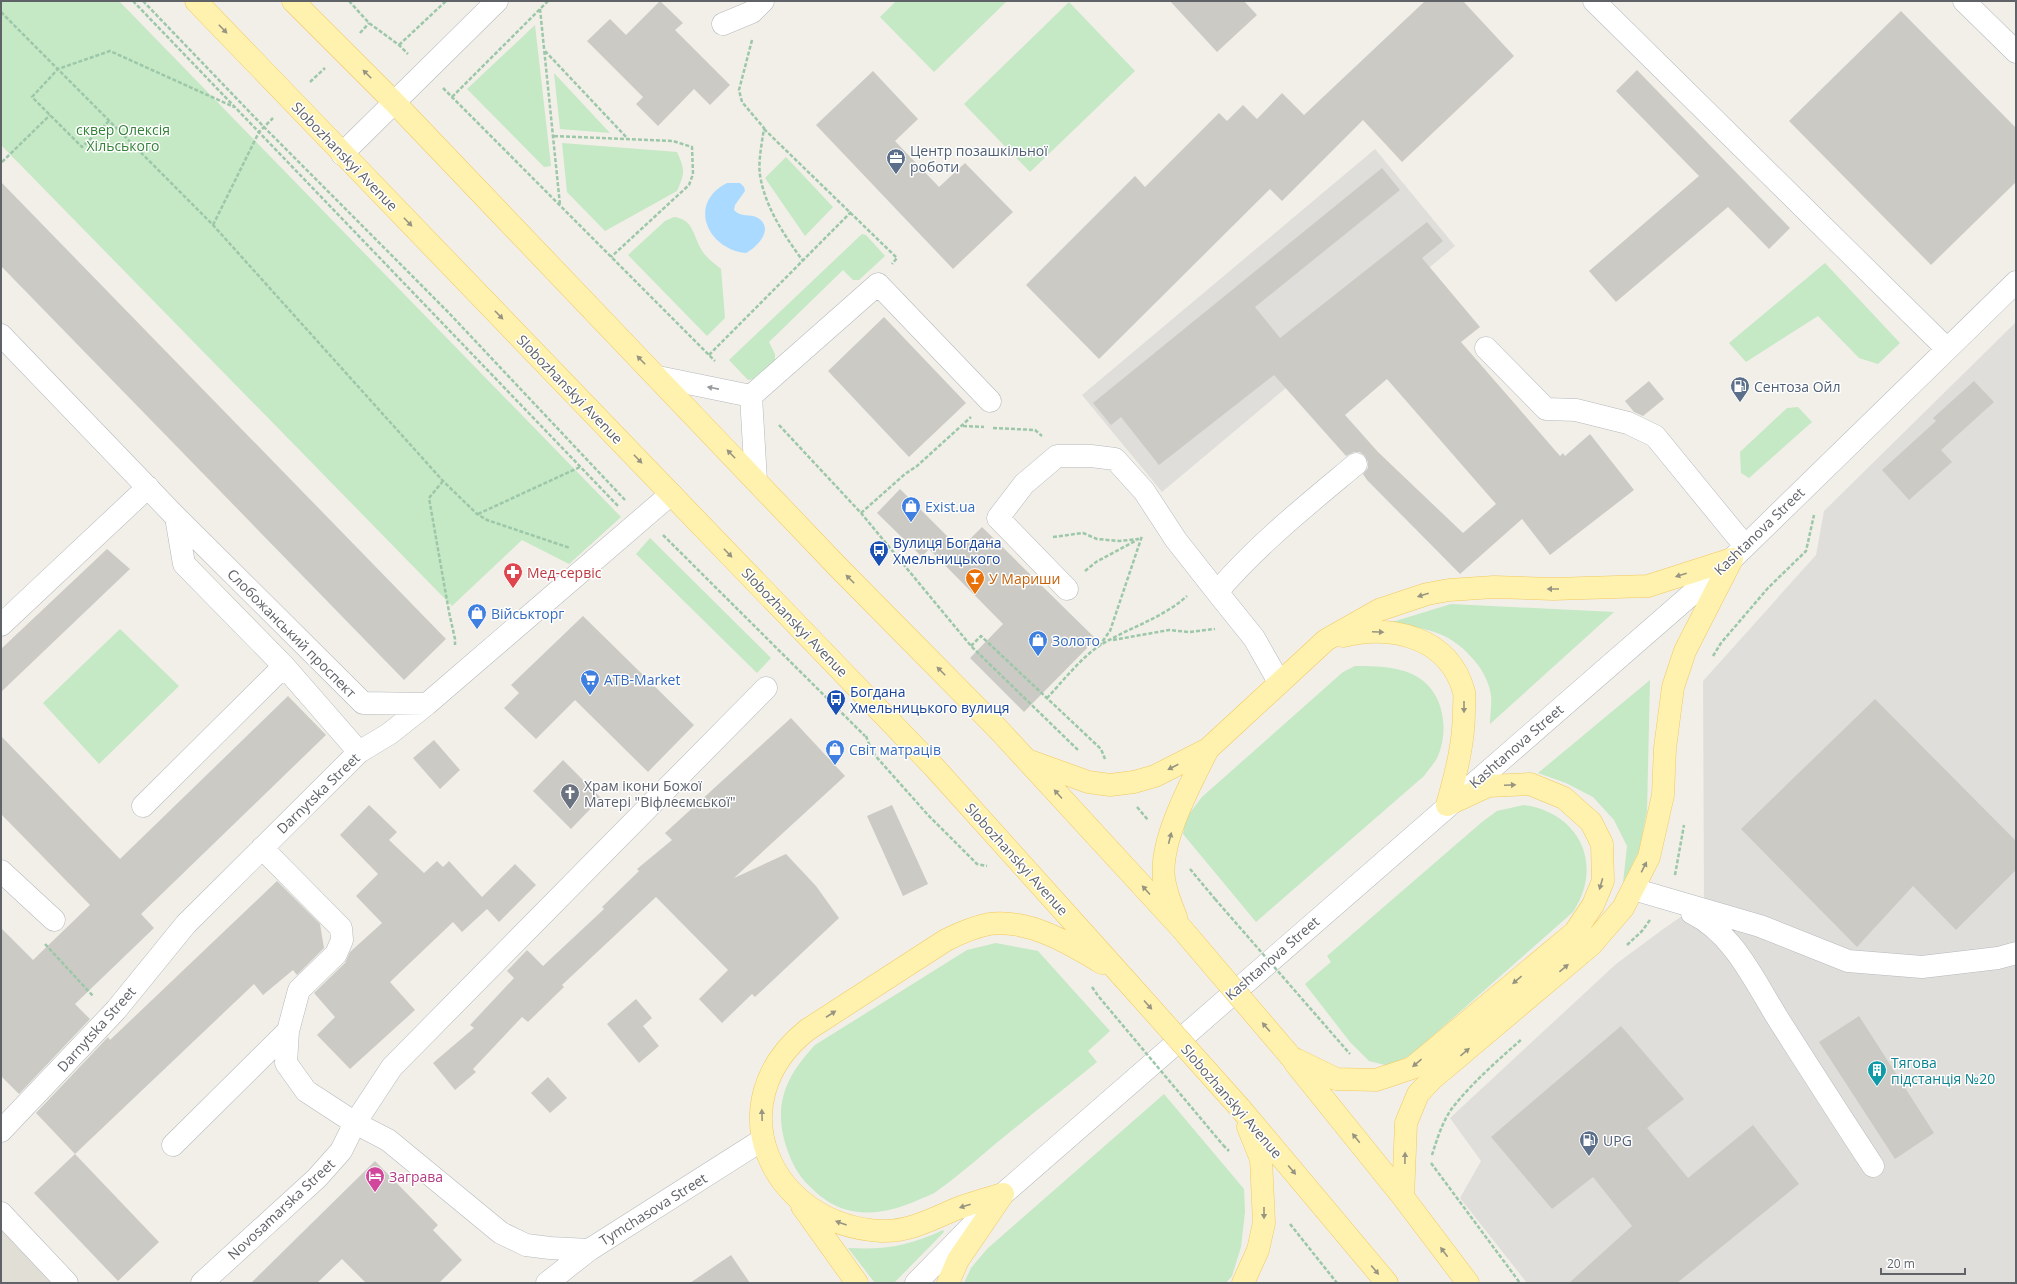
<svg xmlns="http://www.w3.org/2000/svg" width="2017" height="1284" font-family="'Open Sans',sans-serif">
<rect width="100%" height="100%" fill="#f1efe8"/>
<!-- industrial -->
<path fill="#e0deda" d="M1375,149L1455,246L1162,492L1082,395Z
M2016,322V1283H1527L1460,1198L1481,1161L1450,1118L1616,964L1666,927L1704,901L1703,681L1816,555L1824,511Z"/>
<!-- education -->
<path fill="#e1ded6" d="M1,1228L52,1283H1Z"/>
<!-- green -->
<path fill="#c5e8c5" d="M1,1H119L621,517L569,564L522,540L452,606L1,145Z
M896,1H1007L934,72L880,17Z
M1069,2L1135,71L1030,172L964,104Z
M535,25L551,166L544,167L467,89Z
M554,73L610,133L560,129Z
M562,143L677,152C685,170 685,172 677,191L605,231L567,192Z
M786,157L833,207L805,236L765,178Z
M674,217C693,219 693,235 701,249C706,258 714,263 721,269L725,318L707,336L628,255L665,221Z
M862,234L866,235L885,256L859,280H853L843,270L769,342L775,354V364L760,378L748,380L729,360Z
M1825,263L1900,343L1878,364L1859,358L1818,316L1746,362L1729,343Z
M1798,407L1812,422L1749,478L1741,473L1740,452L1787,408Z
M650,538L771,658L757,673L636,554Z
M1451,604L1614,612L1490,724C1490,715 1492,705 1491,696C1490,685 1484,673 1478,665C1452,631 1428,629 1389,623Z
M120,629L179,686L99,764L43,703Z
M1355,666C1374,666 1394,666 1412,674C1443,688 1450,727 1438,756C1435,763 1428,770 1424,776L1256,922L1183,834L1186,818L1202,797L1343,672Z
M1650,680L1647,811L1639,851L1623,883L1627,846L1614,820L1593,797L1566,783L1538,773Z
M1524,805C1580,813 1604,865 1573,912L1411,1055L1389,1066L1369,1061L1350,1042L1305,984L1331,962L1327,956L1482,822L1497,811Z
M996,943L1038,951L1110,1031L1088,1051L1097,1062C1066,1087 1036,1111 1005,1136C983,1154 961,1174 937,1191C932,1195 924,1197 918,1200C885,1215 849,1220 819,1195C801,1179 794,1170 786,1146C773,1104 786,1076 815,1045L967,950Z
M1164,1094L1244,1189L1245,1212L1241,1247L1232,1276L1226,1283H964L971,1268L987,1249Z
M943,1230L944,1232L894,1283H875L848,1248C885,1250 909,1246 943,1230Z"/>
<!-- water -->
<path fill="#aadaff" d="M727,183H740L744,187L745,191L735,205L734,210C741,218 750,213 758,218C775,229 757,247 746,253C707,249 687,203 727,183Z"/>
<!-- building -->
<path fill="#cccac5" fill-rule="evenodd" d="M660,1L683,23L675,30L730,85L710,105L694,89L658,126L636,104L643,97L587,41L610,19L626,35Z
M1170,1H1244L1257,15L1217,52Z
M1425,1H1463L1514,56L1402,162L1363,120L1282,201L1270,189L1099,359L1026,285L1135,176L1145,187L1219,113L1227,121L1243,105L1257,119L1282,93L1304,115Z
M1901,11L2016,128V182L1931,265L1789,121Z
M1637,70L1790,228L1769,249L1728,207L1616,302L1589,271L1699,176L1616,91Z
M873,71L918,119L895,141L939,187L965,163L1013,212L953,269L816,125Z
M1382,168L1400,190L1255,307L1280,338L1427,222L1443,241L1422,258L1480,327L1461,342L1560,456L1563,453L1565,456L1590,434L1634,490L1550,555L1522,519L1460,574L1367,480L1363,474L1368,468V462L1365,456L1360,452H1354L1346,456L1274,375L1159,465L1121,417L1111,425L1093,403ZM1387,379L1496,504L1463,533L1378,452L1345,415Z
M1,182L446,639L404,680L1,266Z
M884,317L966,403L909,457L828,371Z
M1649,381L1664,399L1643,416L1634,412L1625,401Z
M1974,381L1994,402L1941,450L1952,462L1909,500L1882,470L1936,421L1933,418Z
M900,489L960,549L982,527L1096,639L1024,712L970,658L1003,624L929,549L922,557L877,513Z
M107,549L130,569L1,692V649Z
M583,616L694,725L648,772L575,700L536,739L504,708L519,693L511,685Z
M288,696L326,735L141,914L154,928L75,1004L90,1019L19,1094L1,1076V928L33,960L90,905L1,814V736L120,859Z
M1875,699L2016,841V870L1956,930L1913,886L1857,947L1741,829Z
M791,718L845,776L734,878L786,854L816,886L839,918L755,997L752,994L722,1023L699,999L728,970L656,897L562,985L564,987L528,1022L522,1017L473,1069L476,1072L455,1090L433,1063L474,1028L470,1025L514,978L507,971L527,950L543,966L604,909L602,907L639,871L637,869L672,840L665,833Z
M434,740L460,770L440,789L413,758Z
M563,760L601,798L571,829L533,791Z
M369,805L397,832L389,840L424,873L437,861L443,867L449,861L482,897L515,864L536,885L499,922L487,909L462,932L453,922L390,982L415,1010L350,1069L317,1035L335,1017L314,993L345,963L350,952L382,923L356,896L378,874L340,835Z
M892,805L928,884L903,896L867,816Z
M277,881L320,924L324,948L297,975L293,970L263,995L254,984L75,1154L36,1113L108,1037L110,1040Z
M636,999L652,1018L643,1026L659,1046L639,1063L607,1024Z
M1859,1016L1934,1133L1895,1159L1819,1042Z
M1621,1026L1684,1099L1647,1128L1688,1178L1753,1125L1799,1184L1677,1283H1569L1632,1226L1593,1177L1552,1209L1491,1137Z
M548,1077L567,1098L550,1113L531,1093Z
M75,1154L159,1242L118,1281L34,1193Z
M375,1161L438,1225L433,1230L462,1260L439,1283H366L342,1259L317,1283H251Z
M731,1255L750,1283H690Z"/>
<g fill="none" stroke-linecap="round" stroke-linejoin="round">
<!-- minor casing -->
<g stroke="#b5b8bc" stroke-width="23">
<path id="minor" d="M1594,1L1947,349
M1964,1L2016,52
M723,24L752,12L763,1
M342,154L497,1
M1,335L176,517L184,564L284,666L359,752
M1486,348L1546,409L1576,410L1628,423L1655,436L1745,546
M658,377L751,396
M751,396L878,284L990,401
M751,396L756,481
M176,517L363,703L427,704
M1067,589L998,518L1024,484L1057,456H1091L1115,459L1144,491L1176,540L1217,592
M1,625L148,487
M1279,682L1254,638L1217,592C1258,544 1307,505 1356,464
M143,806L284,666
M262,848L341,928L342,940L336,954L299,990L288,1031L286,1063L306,1091L355,1123L388,1140L501,1233L526,1245L550,1248L589,1250
M1,871L54,920
M1633,889L1760,926L1848,961L1922,967L1998,958L2016,953
M1692,913C1736,935 1756,985 1782,1025C1812,1072 1842,1119 1873,1166
M1,1131L116,1010L186,924L359,752L389,734L427,704L671,494
M173,1145L288,1031
M1,1213L67,1283
M202,1283L317,1178L341,1151L355,1123L392,1067L766,688
M547,1283L589,1250L762,1140
M916,1283L1003,1194L1732,559L2016,282"/>
</g>
<!-- major casing -->
<g stroke="#f2c960" stroke-width="23">
<path id="major" d="M196,1L934,767L1122,976
M293,1L394,102L837,566L998,729L1182,929
M1343,636C1392,624 1449,637 1464,692C1465,697 1464,704 1464,710C1464,743 1456,774 1447,805
M1030,761L1088,782L1110,785L1134,782L1155,776L1208,749L1326,640L1379,610L1427,594L1449,590L1494,587L1553,589L1648,586L1732,559
M1176,917C1171,905 1166,893 1164,879C1159,841 1191,783 1208,749
M1291,1057L1336,1079L1376,1080L1412,1068L1575,932L1593,905L1603,881L1602,844L1591,822L1564,798L1530,784L1488,786L1447,805
M1295,1063L1403,1197L1468,1283
M1240,1108L1387,1283
M1003,1194C987,1199 971,1203 956,1209C933,1219 908,1232 881,1231C770,1225 716,1103 807,1030L946,940C960,933 974,927 989,924C1027,918 1071,944 1102,963
M1403,1197L1406,1123L1418,1094L1432,1079L1591,945L1623,908L1649,857L1663,795L1665,748L1673,687L1685,651L1732,559
M802,1206L857,1283
M948,1283L958,1260L1003,1194
M1243,1283L1258,1250L1264,1223L1261,1159L1248,1127"/>
</g>
<!-- path -->
<path stroke="#9cc7a9" stroke-width="2.5" stroke-dasharray="4 2" stroke-linecap="butt" d="M133,1L618,506
M143,1L264,127L448,312L625,500
M349,1L369,23L399,45L408,54
M540,9L560,205
M1,12L213,225L443,481L477,514L487,520L570,548
M360,33L369,23
M752,40L739,90L742,102L764,128C762,143 758,161 760,175C765,207 784,235 803,261
M399,45L446,1
M545,51L628,139
M310,82L325,68
M443,88L715,361
M452,97L548,1
M109,121L82,147L32,97L58,69L110,51L234,107
M764,129L897,258L892,264
M554,136L673,141L692,147L693,174L689,185L611,257
M2,162L50,115
M213,225L259,132L273,118
M709,355L851,212
M779,425L861,513L971,646L1079,751
M963,426L984,427
M993,428L1035,430L1042,436
M443,481L429,498L449,612L455,639V645
M861,513L905,474L917,466L971,417
M478,514L580,467
M663,535L865,736
M1053,537L1083,533L1097,539L1119,541L1139,539
M1085,571L1096,562L1137,540
M1113,640L1169,630L1189,632L1215,629
M971,646L981,636L1101,749L1105,759
M1099,646L1110,631L1142,536
M1713,656L1721,643L1768,588L1806,551L1814,515
M1047,698C1062,682 1081,658 1099,646C1129,627 1160,620 1187,596
M866,736L872,752L928,815L977,864L987,866
M1137,807L1148,820
M1190,869L1215,899
M1675,875L1684,825
M45,944L93,996
M1627,945L1642,931L1650,920
M1092,987L1099,997
M1223,1145L1229,1151
M1432,1155C1437,1139 1443,1120 1453,1107C1473,1082 1498,1060 1522,1039
M1431,1163L1520,1283
M1290,1224L1337,1283"/>
<!-- minor -->
<use href="#minor" stroke="#fff" stroke-width="22"/>
<!-- major -->
<use href="#major" stroke="#fff2af" stroke-width="22"/>
<!-- major-bridge casing -->
<g stroke="#f2c960" stroke-width="23" stroke-linecap="butt">
<path id="major-bridge" d="M1182,929L1291,1057
M1122,976L1240,1108"/>
</g>
<!-- path-bridge -->
<path stroke="#9cc7a9" stroke-width="2.5" stroke-dasharray="4 2" stroke-linecap="butt" d="M1215,899L1350,1054
M1099,997L1223,1145"/>
<!-- major-bridge -->
<use href="#major-bridge" stroke="#fff2af" stroke-width="22"/>
</g>
<!-- one-way arrows -->
<defs><path id="oneway-solid" d="M-6-.8H1V-3.2L6.5 0L1 3.2V.8H-6Z"/></defs>
<g fill="#979581">
<use href="#oneway-solid" transform="translate(223 29) rotate(46)"/>
<use href="#oneway-solid" transform="translate(367 74) rotate(-135)"/>
<use href="#oneway-solid" transform="translate(408 222) rotate(46)"/>
<use href="#oneway-solid" transform="translate(499 315) rotate(46)"/>
<use href="#oneway-solid" transform="translate(641 360) rotate(-134)"/>
<use href="#oneway-solid" transform="translate(731 454) rotate(-134)"/>
<use href="#oneway-solid" transform="translate(638 459) rotate(46)"/>
<use href="#oneway-solid" transform="translate(728 553) rotate(46)"/>
<use href="#oneway-solid" transform="translate(1681 575) rotate(163)"/>
<use href="#oneway-solid" transform="translate(850 579) rotate(-135)"/>
<use href="#oneway-solid" transform="translate(1553 589) rotate(-180)"/>
<use href="#oneway-solid" transform="translate(1423 595) rotate(163)"/>
<use href="#oneway-solid" transform="translate(1378 632) rotate(2)"/>
<use href="#oneway-solid" transform="translate(941 671) rotate(-135)"/>
<use href="#oneway-solid" transform="translate(1464 707) rotate(90)"/>
<use href="#oneway-solid" transform="translate(1173 767) rotate(153)"/>
<use href="#oneway-solid" transform="translate(1510 785) rotate(-3)"/>
<use href="#oneway-solid" transform="translate(1058 794) rotate(-132)"/>
<use href="#oneway-solid" transform="translate(1170 838) rotate(-76)"/>
<use href="#oneway-solid" transform="translate(1644 867) rotate(-63)"/>
<use href="#oneway-solid" transform="translate(1601 884) rotate(106)"/>
<use href="#oneway-solid" transform="translate(1146 890) rotate(-132)"/>
<use href="#oneway-solid" transform="translate(1564 968) rotate(-40)"/>
<use href="#oneway-solid" transform="translate(1517 980) rotate(140)"/>
<use href="#oneway-solid" transform="translate(1148 1005) rotate(48)"/>
<use href="#oneway-solid" transform="translate(831 1014) rotate(-33)"/>
<use href="#oneway-solid" transform="translate(1266 1027) rotate(-131)"/>
<use href="#oneway-solid" transform="translate(1465 1052) rotate(-40)"/>
<use href="#oneway-solid" transform="translate(1417 1063) rotate(140)"/>
<use href="#oneway-solid" transform="translate(762 1115) rotate(-92)"/>
<use href="#oneway-solid" transform="translate(1356 1138) rotate(-129)"/>
<use href="#oneway-solid" transform="translate(1405 1158) rotate(-89)"/>
<use href="#oneway-solid" transform="translate(1292 1170) rotate(50)"/>
<use href="#oneway-solid" transform="translate(965 1206) rotate(162)"/>
<use href="#oneway-solid" transform="translate(1264 1213) rotate(90)"/>
<use href="#oneway-solid" transform="translate(841 1223) rotate(-160)"/>
<use href="#oneway-solid" transform="translate(1444 1252) rotate(-127)"/>
<use href="#oneway-solid" transform="translate(1375 1270) rotate(50)"/>
</g>
<use fill="#979a9d" href="#oneway-solid" transform="translate(713 388) rotate(-169)"/>
<!-- icons -->
<defs>
<g id="office-pin" transform="scale(1)"><path d="M0 17L-7.5 6A9.5 9.5 0 1 1 7.5 6Z" fill="#5c6f8a" stroke="#fff"/><path d="M-6-3h4V-5.5h4V-3h4V5H-6ZM-1-4.5V-3h2v-1.5ZM-6 0V1H6V0Z" fill="#fff"/></g>
<g id="fuel-pin" transform="scale(1)"><path d="M0 17L-7.5 6A9.5 9.5 0 1 1 7.5 6Z" fill="#5c6f8a" stroke="#fff"/><path d="M-5.5-6h7V0h2V4h1.3V-2.5L3-4.5l.8-.8L6-3V5H2.5V1h-1V6h-7ZM-4.2-4.7v3.2H.2V-4.7Z" fill="#fff"/></g>
<g id="shop-pin" transform="scale(1)"><path d="M0 17L-7.5 6A9.5 9.5 0 1 1 7.5 6Z" fill="#3f7fe0" stroke="#fff"/><path d="M-5-2.5h2.3a2.7 3.5 0 0 1 5.4 0H5L5.5 6h-11ZM-1.5-2.5h3a1.5 2.3 0 0 0-3 0Z" fill="#fff"/></g>
<g id="bus-pin" transform="scale(1)"><path d="M0 17L-7.5 6A9.5 9.5 0 1 1 7.5 6Z" fill="#1a4fb4" stroke="#fff"/><path d="M-5-6H5V4H4V6H2V4H-2V6H-4V4H-5ZM-3.5-4V0h7V-4ZM-3.5 1.2v1.5H-2V1.2ZM2 1.2v1.5H3.5V1.2Z" fill="#fff"/></g>
<g id="pharmacy-pin" transform="scale(1)"><path d="M0 17L-7.5 6A9.5 9.5 0 1 1 7.5 6Z" fill="#e0444e" stroke="#fff"/><path d="M-2-6h4v4h4v4h-4v4h-4v-4h-4v-4h4Z" fill="#fff"/></g>
<g id="bar-pin" transform="scale(1)"><path d="M0 17L-7.5 6A9.5 9.5 0 1 1 7.5 6Z" fill="#e8710a" stroke="#fff"/><path d="M-6-5H6L.8 .8V4.5H3.5V6h-7V4.5H-.8V.8Z" fill="#fff"/></g>
<g id="supermarket-pin" transform="scale(1)"><path d="M0 17L-7.5 6A9.5 9.5 0 1 1 7.5 6Z" fill="#3f7fe0" stroke="#fff"/><path d="M-6-5.5h2.5l.6 2H6L4.5 2H-2.5L-4.4-4H-6ZM-1.5 3.2a1.3 1.3 0 1 0 .1 0ZM3 3.2a1.3 1.3 0 1 0 .1 0Z" fill="#fff"/></g>
<g id="church-pin" transform="scale(1)"><path d="M0 17L-7.5 6A9.5 9.5 0 1 1 7.5 6Z" fill="#6b7280" stroke="#fff"/><path d="M-1.2-6h2.4v3.5h3.3v2.4h-3.3V6h-2.4V-.1h-3.3v-2.4h3.3Z" fill="#fff"/></g>
<g id="building-pin" transform="scale(1)"><path d="M0 17L-7.5 6A9.5 9.5 0 1 1 7.5 6Z" fill="#0f9aa8" stroke="#fff"/><path d="M-4-6H4V6H1V3H-1V6H-4ZM-2.5-4.3h1.7v1.8h-1.7ZM.8-4.3h1.7v1.8H.8ZM-2.5-1h1.7V.8h-1.7ZM.8-1h1.7V.8H.8Z" fill="#fff"/></g>
<g id="hotel-pin" transform="scale(1)"><path d="M0 17L-7.5 6A9.5 9.5 0 1 1 7.5 6Z" fill="#d1479c" stroke="#fff"/><path d="M-6-4.5h1.5V1H6V5H4.5V3h-9V5H-6ZM-4 0a1.8 1.8 0 1 1 3.6 0ZM.5 0V-2.5h3Q6-2.5 6 0Z" fill="#fff"/></g>
</defs>
<g fill-rule="evenodd">
<use href="#office-pin" x="896" y="158"/>
<use href="#fuel-pin" x="1740" y="386"/>
<use href="#shop-pin" x="911" y="506"/>
<use href="#bus-pin" x="879" y="550"/>
<use href="#pharmacy-pin" x="513" y="572"/>
<use href="#bar-pin" x="975" y="578"/>
<use href="#shop-pin" x="477" y="613"/>
<use href="#shop-pin" x="1038" y="640"/>
<use href="#supermarket-pin" x="590" y="679"/>
<use href="#bus-pin" x="836" y="699"/>
<use href="#shop-pin" x="835" y="749"/>
<use href="#church-pin" x="570" y="793"/>
<use href="#building-pin" x="1877" y="1070"/>
<use href="#fuel-pin" x="1589" y="1140"/>
<use href="#hotel-pin" x="375" y="1176"/>
</g>
<g text-anchor="middle" dominant-baseline="central" stroke-width="3" stroke-linejoin="round" paint-order="stroke">
<!-- park labels -->
<g font-size="14" fill="#348238" stroke="#fff">
<text x="123" y="129">сквер Олексія<tspan x="123" dy="16">Хільського</tspan></text>
</g>
<!-- service labels -->
<g font-size="14" fill="#4e5e75" stroke="#fff" text-anchor="start">
<text x="910" y="150">Центр позашкільної<tspan x="910" dy="16">роботи</tspan></text>
<text x="1754" y="386">Сентоза Ойл</text>
<text x="1603" y="1140">UPG</text>
</g>
<!-- street labels -->
<g font-size="14" fill="#5f6368" stroke="#fff">
<text transform="translate(345 156) rotate(46)">Slobozhanskyi Avenue</text>
<text transform="translate(570 389) rotate(46)">Slobozhanskyi Avenue</text>
<text transform="translate(1759 531) rotate(-44)">Kashtanova Street</text>
<text transform="translate(795 622) rotate(46)">Slobozhanskyi Avenue</text>
<text transform="translate(292 633) rotate(45)">Слобожанський проспект</text>
<text transform="translate(1516 746) rotate(-41)">Kashtanova Street</text>
<text transform="translate(318 793) rotate(-44)">Darnytska Street</text>
<text transform="translate(1017 859) rotate(48)">Slobozhanskyi Avenue</text>
<text transform="translate(1272 958) rotate(-41)">Kashtanova Street</text>
<text transform="translate(96 1029) rotate(-48)">Darnytska Street</text>
<text transform="translate(1232 1101) rotate(49)">Slobozhanskyi Avenue</text>
<text transform="translate(281 1209) rotate(-43)">Novosamarska Street</text>
<text transform="translate(653 1209) rotate(-32)">Tymchasova Street</text>
</g>
<!-- shop labels -->
<g font-size="14" fill="#366cbe" stroke="#fff" text-anchor="start">
<text x="925" y="506">Exist.ua</text>
<text x="491" y="613">Військторг</text>
<text x="1052" y="640">Золото</text>
<text x="604" y="679">ATB-Market</text>
<text x="849" y="749">Світ матраців</text>
</g>
<!-- transit labels -->
<g font-size="14" fill="#164399" stroke="#fff" text-anchor="start">
<text x="893" y="542">Вулиця Богдана<tspan x="893" dy="16">Хмельницького</tspan></text>
<text x="850" y="691">Богдана<tspan x="850" dy="16">Хмельницького вулиця</tspan></text>
</g>
<!-- health labels -->
<g font-size="14" fill="#be3a42" stroke="#fff" text-anchor="start">
<text x="527" y="572">Мед-сервіс</text>
</g>
<!-- food labels -->
<g font-size="14" fill="#c56008" stroke="#fff" text-anchor="start">
<text x="989" y="578">У Мариши</text>
</g>
<!-- worship labels -->
<g font-size="14" fill="#5b616d" stroke="#fff" text-anchor="start">
<text x="584" y="785">Храм ікони Божої<tspan x="584" dy="16">Матері "Віфлеємської"</tspan></text>
</g>
<!-- culture labels -->
<g font-size="14" fill="#0d838f" stroke="#fff" text-anchor="start">
<text x="1891" y="1062">Тягова<tspan x="1891" dy="16">пiдстанцiя №20</tspan></text>
</g>
<!-- hotel labels -->
<g font-size="14" fill="#b23c85" stroke="#fff" text-anchor="start">
<text x="389" y="1176">Заграва</text>
</g>
</g>
<!-- border -->
<rect width="2017" height="1284" fill="none" stroke="#5f6368" stroke-width="4"/>
<!-- scale -->
<path d="M1881 1268v6h84v-6" fill="none" stroke="#5f6368" stroke-width="2"/>
<text x="1887" y="1268" font-size="12" fill="#5f6368" stroke="#ffffff" stroke-width="3" paint-order="stroke">20 m</text>
</svg>
